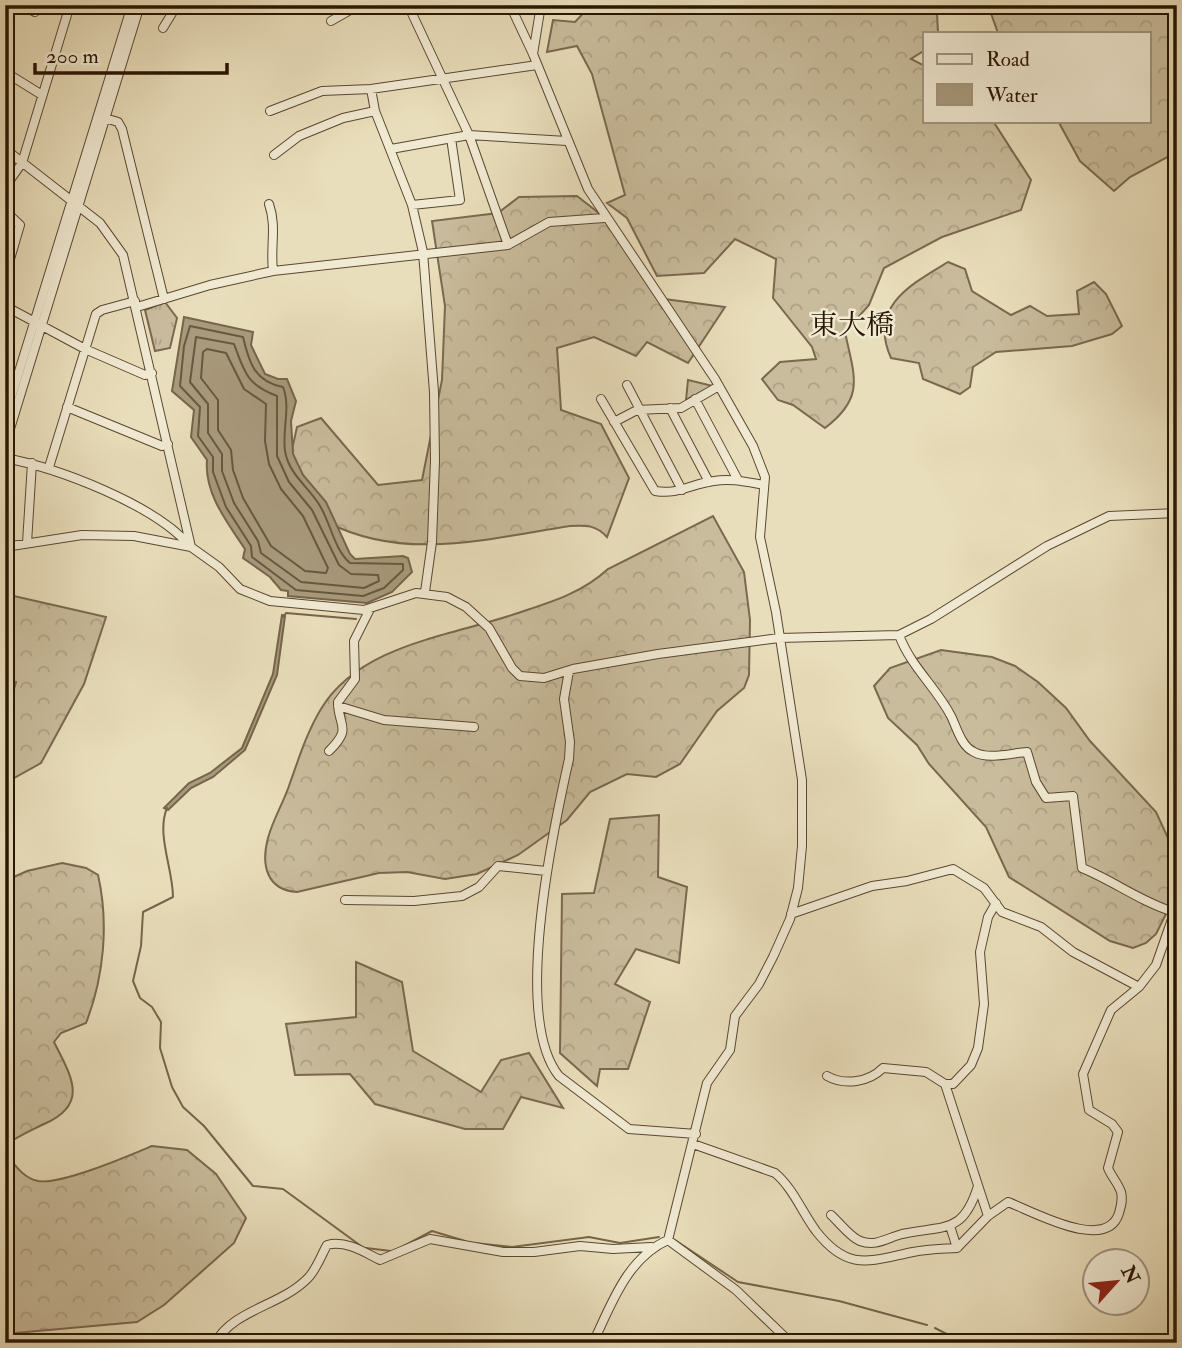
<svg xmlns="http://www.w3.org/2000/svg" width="1182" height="1348" font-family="'IM FELL Double Pica','Noto Serif JP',serif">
<defs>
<pattern id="forest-crowns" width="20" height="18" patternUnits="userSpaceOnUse" patternTransform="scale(1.75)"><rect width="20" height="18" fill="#c9bc9c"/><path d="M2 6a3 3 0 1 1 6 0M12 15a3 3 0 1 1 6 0" fill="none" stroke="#ada185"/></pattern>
<pattern id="park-tufts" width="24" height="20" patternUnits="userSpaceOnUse" patternTransform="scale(1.75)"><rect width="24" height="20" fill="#c9bc9c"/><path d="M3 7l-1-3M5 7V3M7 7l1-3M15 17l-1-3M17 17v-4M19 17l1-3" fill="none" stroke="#ada185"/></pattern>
</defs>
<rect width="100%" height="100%" fill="#e9debb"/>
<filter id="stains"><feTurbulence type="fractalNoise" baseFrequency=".00286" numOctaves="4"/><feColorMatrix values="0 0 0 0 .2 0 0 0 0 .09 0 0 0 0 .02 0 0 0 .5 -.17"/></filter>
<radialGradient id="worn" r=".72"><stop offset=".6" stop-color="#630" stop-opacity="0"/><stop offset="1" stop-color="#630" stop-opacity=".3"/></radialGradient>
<!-- forest -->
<path fill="url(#forest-crowns)" stroke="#7a684f" stroke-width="2" d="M591,5H934L937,13L938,33H925V50L911,59L925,66V121H993L1031,180L1021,210L942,237L884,268L869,305L845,332C854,376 866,397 825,428L793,405L778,400L762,379L780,362L816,359L812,347L773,298L776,259L735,239L704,273L657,276L627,218L607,203L625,195L592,74L577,46L547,52L553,20L575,22Z
M988,5H1177V152L1130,177L1114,191L1080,161L1058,121H1149V33H998Z
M577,196L614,225L657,298L725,307L688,363L647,342L636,356L594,337L557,348L561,410L601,424L629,478L607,537C596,525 586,525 570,526C491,538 405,562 329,523L291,454L297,427L321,418L378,485L422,480L442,380L445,306L432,221L498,213L519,197Z
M948,262L965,269L972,291L1011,315L1030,306L1047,316L1079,314L1077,291L1094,282L1106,294L1122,326L1112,334L1072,346L996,352L973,367L970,387L960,394L923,379L919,363L891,358C868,307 910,285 948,262Z
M713,516L744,572L750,620L749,675L744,688L717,711L680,764L656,777L627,774L590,792L567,820L518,855L477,874L445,879L407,872L379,873L297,892C266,890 261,864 268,838C273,819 284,802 290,783C299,758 307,732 321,709C360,644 452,636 518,613C551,602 582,593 608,569Z
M5,594L106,617L84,684L41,763L5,783V721L16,682L5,680Z
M941,650L992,657L1015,666L1038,682L1066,708L1090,741L1156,812L1168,838L1172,885L1169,908L1156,934L1146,943L1133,948L1110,941L1009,877L986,827L929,764L917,745L888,718L874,686L890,668Z
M659,815L658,877L687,887L679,963L636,949L615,984L650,1002L628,1069H600L597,1086L560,1053L562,894L594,893L610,819Z
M62,863L86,868L98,875C109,923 104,977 86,1023L61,1033L54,1042C71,1076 90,1104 44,1124C30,1131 17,1136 5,1146V881L27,871Z
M356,962L402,982L413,1051L481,1092L501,1060L529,1053L563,1108L521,1097L503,1129H465L375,1104L350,1074L295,1075L286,1024L356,1017Z
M152,1146L187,1150L216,1174L246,1218L234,1243L164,1305L137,1322L5,1334V1153C14,1164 23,1178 38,1181C61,1185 128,1156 152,1146Z"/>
<!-- park -->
<path fill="url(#park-tufts)" stroke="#7a684f" stroke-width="2" d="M165,302L177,318L170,348L155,351L145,310Z
M688,380L713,386L686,400Z"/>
<!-- water -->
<path fill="#a89a7c" stroke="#76654b" stroke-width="2" d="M184,317L253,332L251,345L265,374L278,379H287L296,401L291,421L293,454L303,475L326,502L350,554L355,559L403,556L408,558L412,572L392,592L367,603L288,596V591L281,590L270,577L243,558L245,549C227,522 204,493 207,460L191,437L194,410L172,391Z
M282,615L285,616L277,675L245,750L213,777L191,788L168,810L164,808L189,783L210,773L242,748L273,674Z"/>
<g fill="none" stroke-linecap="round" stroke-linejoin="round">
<!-- shore -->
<path stroke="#69583f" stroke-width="2" d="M190,326L243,337C249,363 255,382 283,387C291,407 282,429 285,451C289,475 309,487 320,506C331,524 334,549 350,563L403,564V570L384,588L363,596L296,590L252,557L251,546L226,507L213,472V457L198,436L200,407L180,386L184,346Z
M196,337L234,344C245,373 246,384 277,396V456L289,482L312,510L339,565L351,574L378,575L379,581L364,588L301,582L261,553L258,541L234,503L222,471V454L208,433V404L190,382Z
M207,349L226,353L244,389L266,404L265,441L269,464L281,489L303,516L328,568L326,573L305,571L271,546L243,498L233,470L231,450L218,430V400L201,378L203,352Z"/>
<!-- stream -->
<path stroke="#76654b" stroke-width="2" d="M283,617L286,613L356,619
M167,808C156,834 173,869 173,897L143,912L141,946L133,981L140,998L152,1007L161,1022L160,1048L172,1087L183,1107L204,1126L253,1186L283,1189L361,1246
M675,1240L738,1282L839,1301L927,1325
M474,1243L512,1247L589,1237L620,1243L659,1237
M366,1248L391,1251
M400,1248L432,1231L465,1241
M935,1328L964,1343"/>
<!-- minor casing -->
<g stroke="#5a4730" stroke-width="10">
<path id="minor" d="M22,5L35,12L37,5
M408,5L469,135L508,245
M510,5L533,54L588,189L715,379L753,446L765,477L760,537L776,612L802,780V846L798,888L790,919L773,957L759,984L735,1016L730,1050L707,1083L668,1240C627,1258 611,1305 593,1343
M331,21L359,5
M163,28L177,5
M533,54L541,5
M5,72L42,95
M371,89L375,111L412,205L423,252L434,392L435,460L432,542L425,592
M270,111L322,91L371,89L537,65
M105,118L118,122L122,129L164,299
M5,149L100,223L123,255L191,547
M391,149L469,135L567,141
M274,155L299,136L343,118L375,111
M5,187L22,163L70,5
M269,204C277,227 270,247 273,271
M412,205L460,200L451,138
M5,211L20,225L5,276
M5,306L85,349L145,375L152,373
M137,307L210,285L273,271L508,245L549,222L604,218
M627,385L682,490
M601,399L655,491C679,495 690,484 714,481C731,478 747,482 764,485
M695,399L738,480
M67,407L162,446L168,444
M670,408L709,482
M5,417L132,5
M614,422L637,410L681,408L719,386
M5,445L140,5
M5,458C58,468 153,504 189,545
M49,467L96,314L102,310L135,301
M27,543L32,463
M5,547L82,535L134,536L191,547L219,567L240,589L270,601L364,610L416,593L447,597L466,607L489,628L512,668L520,676L544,678L573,669L658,654L779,638L899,635L931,619L1047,546L1109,516L1177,513
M899,635C911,667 936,687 951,716C957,728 961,746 974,752C988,760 1012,753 1027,752L1036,782L1046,798L1073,796L1082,868C1114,881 1141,902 1174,912
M569,671L564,699L570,742L569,759C553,830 512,1018 559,1076L629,1129L696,1134
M338,706L384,720L474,727
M329,751C353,727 338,727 338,702L355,679L354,641L370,609
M345,900L414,901L462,896L479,887L498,866L546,871
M791,914L872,886L907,881L953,869L984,888L1002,912L1041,927L1073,952L1139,987
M827,1076C845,1086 869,1082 883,1068L926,1072L945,1084H953L971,1065L978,1048L984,1004L980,952L988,917L996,903
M945,1084L988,1216
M693,1144L775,1173C793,1188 802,1212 816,1231C848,1272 869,1261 913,1252C928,1249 942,1249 957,1248L988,1216L1008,1202C1034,1212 1107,1253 1119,1213C1121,1206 1123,1200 1121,1192C1118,1183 1111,1176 1108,1168L1118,1132L1112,1124L1089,1110L1083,1074L1111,1010L1139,987L1156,965L1177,905
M831,1215C839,1222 850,1237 860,1241C876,1247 887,1238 902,1234C944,1225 963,1235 978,1186
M950,1226L957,1248
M668,1240L736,1290L791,1343
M215,1343C234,1309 281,1306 308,1278C316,1270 321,1256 327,1245C346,1240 364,1252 380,1260L430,1239L503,1252H534L580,1246L613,1249L651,1247"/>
</g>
<!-- minor -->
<use href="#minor" stroke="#f1ead3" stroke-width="8"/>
</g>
<g text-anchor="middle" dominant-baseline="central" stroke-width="5" stroke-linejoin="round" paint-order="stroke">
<!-- quarter labels -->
<g font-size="28" fill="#2a1502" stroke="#f1ead3">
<text x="852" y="325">東大橋</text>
</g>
</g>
<!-- margin -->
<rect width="1182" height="1348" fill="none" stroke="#e9debb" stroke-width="28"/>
<rect x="7" y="7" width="1168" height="1334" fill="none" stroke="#2a1502" stroke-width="3.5"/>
<rect x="14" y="14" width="1154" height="1320" fill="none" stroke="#2a1502" stroke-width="2"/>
<!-- legend -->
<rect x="923" y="32" width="228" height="91" fill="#f1ead3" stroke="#a1957f" stroke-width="2"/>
<rect x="937" y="54" width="35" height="10" fill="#f1ead3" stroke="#a1957f" stroke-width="2"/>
<text x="986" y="66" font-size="21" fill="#2a1502">Road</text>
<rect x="937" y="84" width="35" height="21" fill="#a89a7c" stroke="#a1957f" stroke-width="2"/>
<text x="986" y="102" font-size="21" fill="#2a1502">Water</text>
<!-- north arrow -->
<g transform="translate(1116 1282) rotate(63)"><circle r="33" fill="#f1ead3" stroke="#a1957f" stroke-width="2"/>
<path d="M0-5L12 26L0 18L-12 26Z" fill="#8f2418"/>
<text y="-10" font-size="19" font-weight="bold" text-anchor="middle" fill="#2a1502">N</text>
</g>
<!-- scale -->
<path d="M35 63v10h192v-10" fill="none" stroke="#2a1502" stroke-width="3.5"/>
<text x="46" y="63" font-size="21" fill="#2a1502" stroke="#f1ead3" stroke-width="5" paint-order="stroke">200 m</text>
<rect width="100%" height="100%" filter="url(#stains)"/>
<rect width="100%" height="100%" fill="url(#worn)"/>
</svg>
